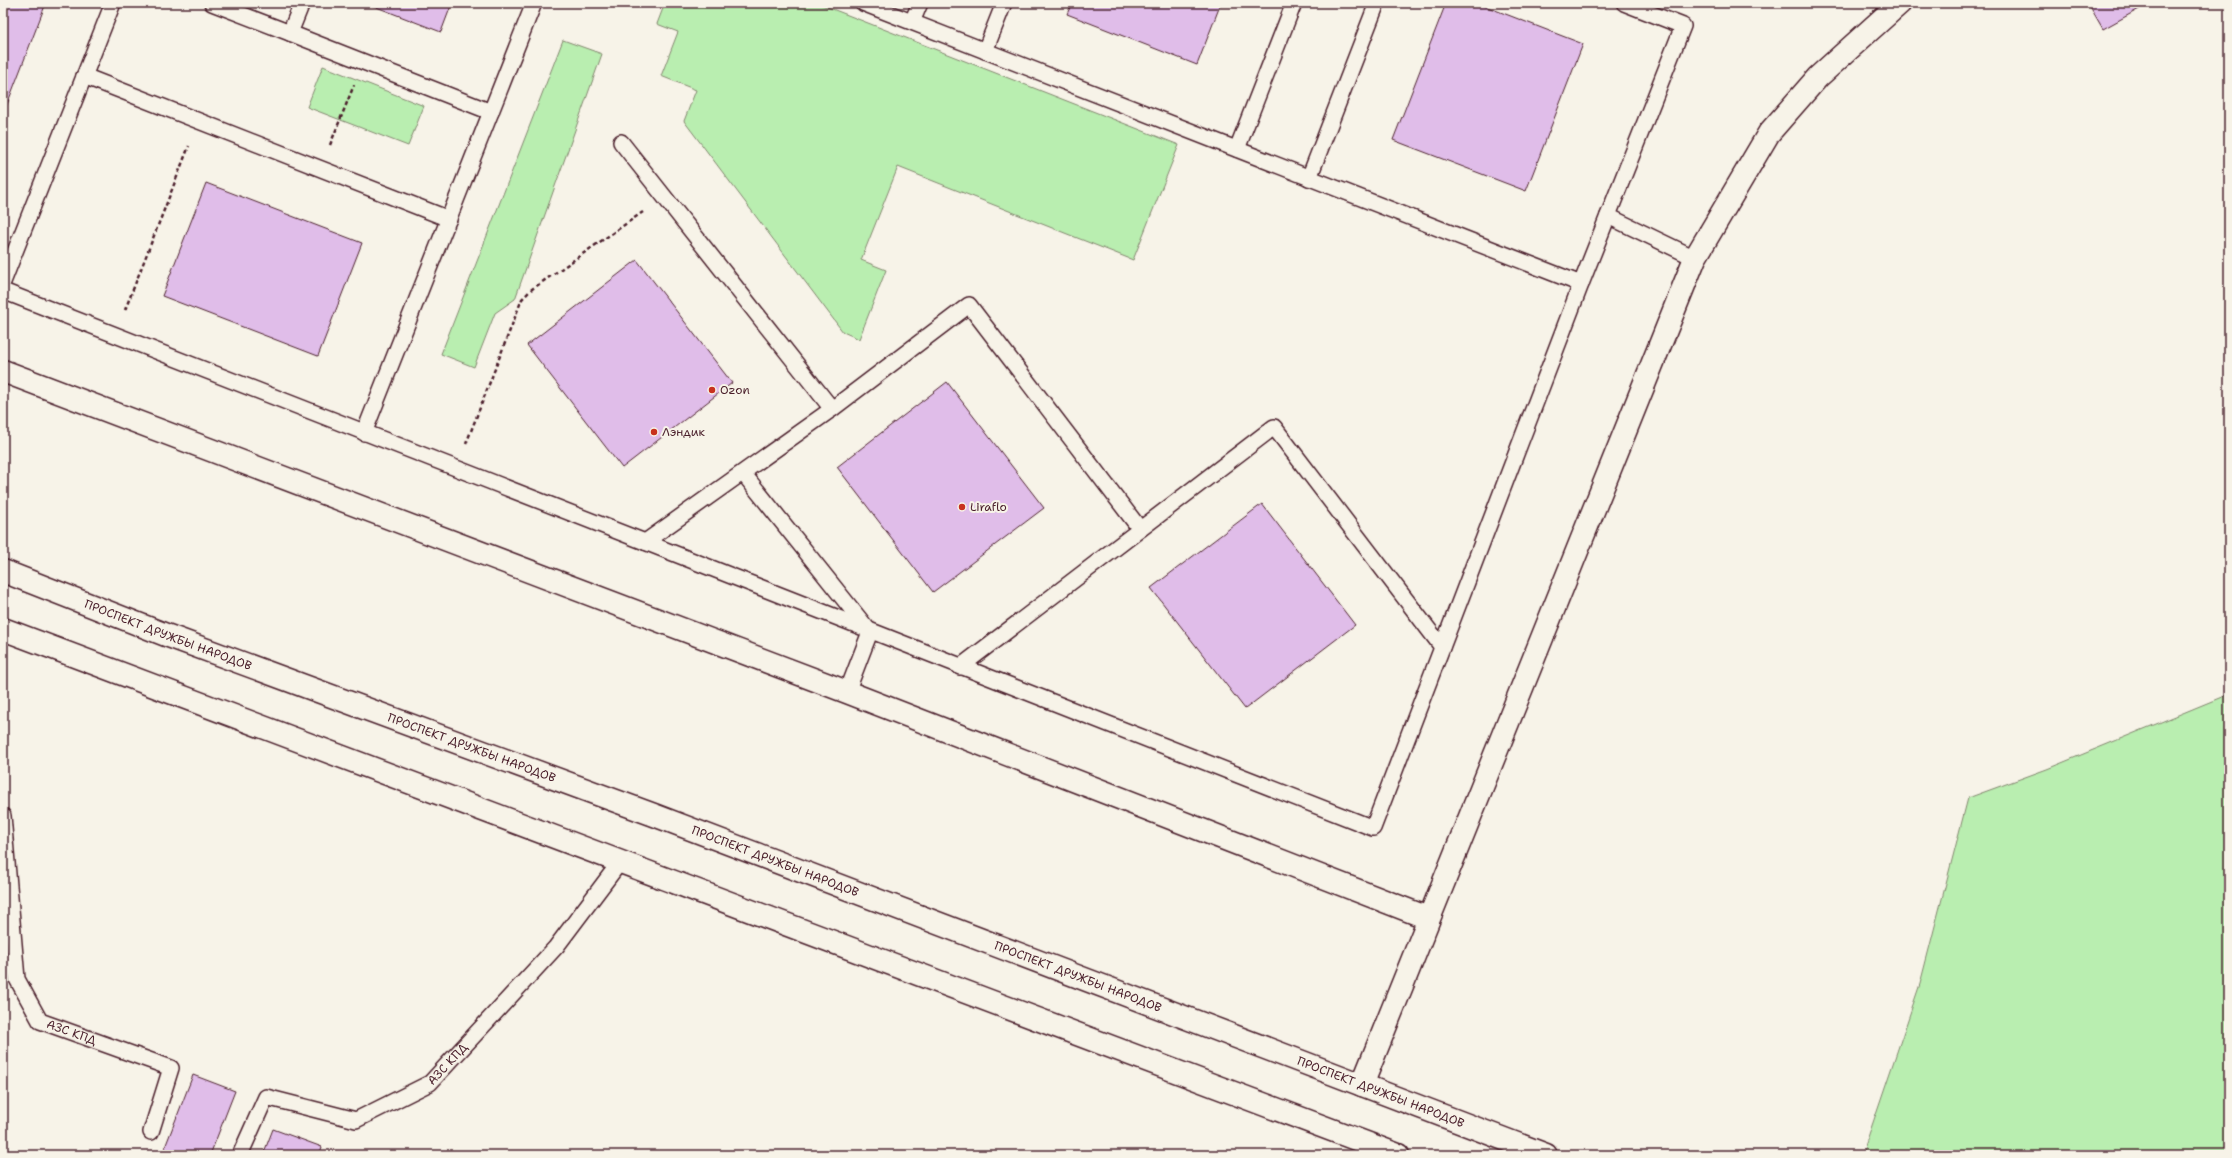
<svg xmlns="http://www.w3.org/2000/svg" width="2232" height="1158" font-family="'Shantell Sans',sans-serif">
<rect width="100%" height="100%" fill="#f7f3e8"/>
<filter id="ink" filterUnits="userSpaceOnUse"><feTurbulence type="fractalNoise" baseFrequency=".025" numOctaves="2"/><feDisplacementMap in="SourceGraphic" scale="8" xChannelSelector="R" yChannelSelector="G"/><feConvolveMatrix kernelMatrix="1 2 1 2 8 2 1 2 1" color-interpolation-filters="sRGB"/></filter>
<g filter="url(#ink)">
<!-- green -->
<path fill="#b9eeb0" stroke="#82866e" d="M665,3H817L1179,145L1133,260L898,167L861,260L886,270L859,339L843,332L684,121L696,90L661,76L678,32L657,24Z
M563,40L602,54L515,299L495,313L474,367L441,354Z
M323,66L424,106L408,146L307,107Z
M2229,694V1155H1862L1920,984L1968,798L2047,769Z"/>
<!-- building -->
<path fill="#e0bde9" stroke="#4a1f2b" d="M3,3H46L3,115Z
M366,3H452L441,32Z
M1072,3H1221L1197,65L1067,14Z
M1446,3H1477L1583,44L1526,191L1393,140Z
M2088,3H2150L2103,29Z
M206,183L362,243L318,356L162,296Z
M637,260L732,383L622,468L527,345Z
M947,382L1044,508L933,592L837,467Z
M1262,504L1355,625L1245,709L1151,588Z
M193,1075L235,1091L210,1155H162Z
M273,1129L322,1147L319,1155H263Z"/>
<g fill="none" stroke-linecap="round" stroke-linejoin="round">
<!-- service casing -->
<g stroke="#4a1f2b" stroke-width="18">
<g id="service">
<path d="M212,3L290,33"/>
<path d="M302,3L290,33L491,112"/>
<path d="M863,3L1581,284L1683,26L1624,3"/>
<path d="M912,22L920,3"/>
<path d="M985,51L1004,3"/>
<path d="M84,76L449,219"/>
<path d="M1237,149L1294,3"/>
<path d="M1309,178L1377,3"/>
<path d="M1608,216L1695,258"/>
<path d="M3,282L113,3"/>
<path d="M3,291L645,542L832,409L621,142"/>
<path d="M832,409L969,305L1140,529"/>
<path d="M364,433L534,3"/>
<path d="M743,473L870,632L847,692"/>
<path d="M645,542L1373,828L1581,284"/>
<path d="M960,667L1274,427L1442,647"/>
<path id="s1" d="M3,816L17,979L40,1021L171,1068L151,1132"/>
<path id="s2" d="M240,1155L266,1097L356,1120L430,1083L556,947L620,862"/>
</g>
</g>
<!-- minor casing -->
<g stroke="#4a1f2b" stroke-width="25">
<path id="minor" d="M3,371L847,692L1428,918
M1362,1085L1695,258L1769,133L1818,77L1900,3"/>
</g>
<!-- secondary casing -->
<g stroke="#4a1f2b" stroke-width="25">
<g id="secondary">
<path id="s3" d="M3,571L166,635L654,815L1546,1155"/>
<path d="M3,629L1398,1155"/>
</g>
</g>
<!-- path -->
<path stroke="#4a1f2b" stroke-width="2.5" stroke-dasharray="4 3" stroke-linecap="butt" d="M330,145L354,85
M125,310L189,146
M466,444L522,299L532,289L643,212"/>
<!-- service -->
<use href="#service" stroke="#f7f3e8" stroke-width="15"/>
<!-- minor -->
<use href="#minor" stroke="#f7f3e8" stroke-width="22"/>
<!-- secondary -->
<use href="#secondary" stroke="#f7f3e8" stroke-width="22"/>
</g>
</g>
<!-- markers -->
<g fill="#c8321e" stroke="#f7f3e8" stroke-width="1.5">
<circle cx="712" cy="390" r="4"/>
<circle cx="654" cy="432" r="4"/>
<circle cx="962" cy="507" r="4"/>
</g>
<g text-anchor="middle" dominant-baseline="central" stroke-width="4" stroke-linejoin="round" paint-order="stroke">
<!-- poi labels -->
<g font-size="12" fill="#4a1f2b" stroke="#f7f3e8" text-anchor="start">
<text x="720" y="390">Ozon</text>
<text x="662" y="432">Лэндик</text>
<text x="970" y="507">Liraflo</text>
</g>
<!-- street labels -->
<g font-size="12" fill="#4a1f2b" stroke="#f7f3e8">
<text stroke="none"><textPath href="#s3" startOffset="177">ПРОСПЕКТ ДРУЖБЫ НАРОДОВ</textPath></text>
<text stroke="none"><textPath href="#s3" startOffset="501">ПРОСПЕКТ ДРУЖБЫ НАРОДОВ</textPath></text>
<text stroke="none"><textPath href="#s3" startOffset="825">ПРОСПЕКТ ДРУЖБЫ НАРОДОВ</textPath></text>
<text stroke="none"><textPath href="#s3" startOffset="1149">ПРОСПЕКТ ДРУЖБЫ НАРОДОВ</textPath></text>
<text stroke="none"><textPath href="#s1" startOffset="245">АЗС КПД</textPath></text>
<text stroke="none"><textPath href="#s2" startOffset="265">АЗС КПД</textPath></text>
<text stroke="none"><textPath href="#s3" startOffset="1473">ПРОСПЕКТ ДРУЖБЫ НАРОДОВ</textPath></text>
</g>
</g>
<!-- margin -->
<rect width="2232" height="1158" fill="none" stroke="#f7f3e8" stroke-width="16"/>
<rect x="8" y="8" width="2216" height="1142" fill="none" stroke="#4a1f2b" stroke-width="1.5" filter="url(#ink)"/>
</svg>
